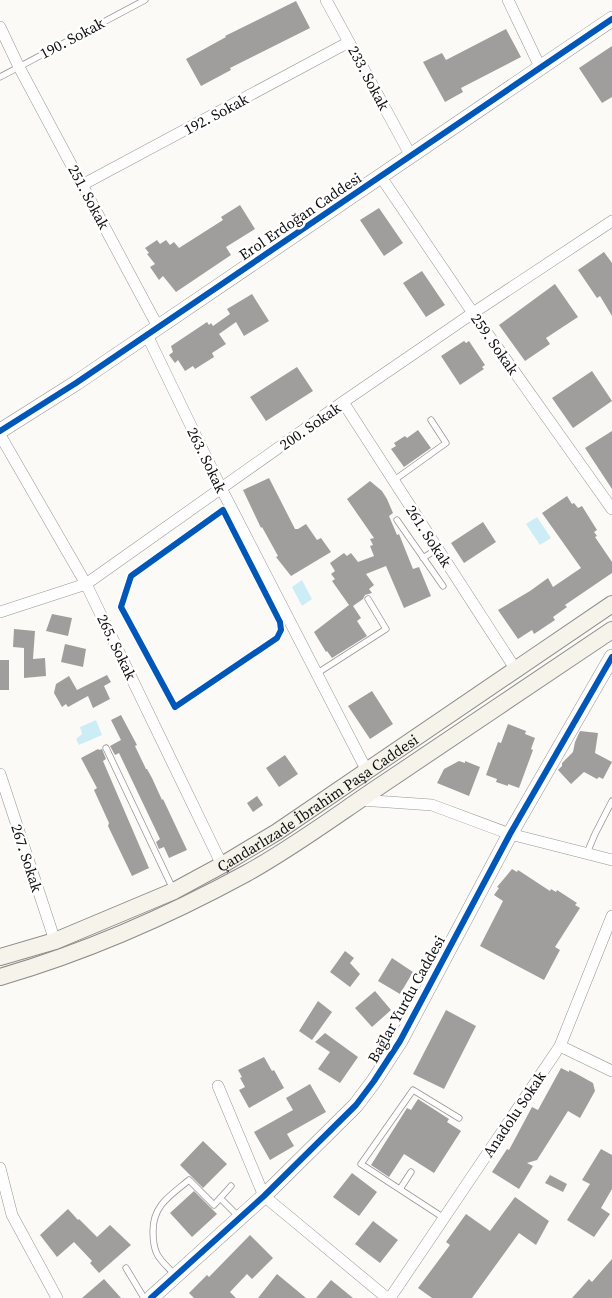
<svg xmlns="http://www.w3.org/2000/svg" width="612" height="1298" font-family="'Source Serif 4',serif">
<rect width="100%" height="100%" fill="#fcfaf7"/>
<!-- water -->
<path fill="#cdedf6" d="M537,517L551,538L540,545L526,524Z
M302,580L312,599L302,606L292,587Z
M96,720L102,735L79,745L76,739L82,734L80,727Z"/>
<!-- building -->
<path fill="#a09e9c" d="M296,1L310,28L230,68L231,70L201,86L186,59L226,37L225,36Z
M506,29L521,57L461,88L463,92L445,102L423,62L442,53L446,60Z
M612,46V97L602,103L579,68Z
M240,205L255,229L226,247L231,255L176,292L163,276L159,280L150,267L155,264L147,254L149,253L145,248L157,240L160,244L166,240L170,245L174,242L179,248L223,220L221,217Z
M379,208L403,243L384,256L360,220Z
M604,252L612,263V316L600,296L597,298L578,270Z
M422,271L445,305L426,317L403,283Z
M555,284L578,317L546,338L550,344L525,361L499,325Z
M252,294L269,321L244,336L236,322L219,334L226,344L212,353L214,357L195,369L193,366L185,371L178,360L175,363L169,355L173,352L171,346L207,322L209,325L211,323L213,326L230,314L227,309Z
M464,341L466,343L469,341L485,365L482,367L484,369L460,385L441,356Z
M297,367L313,391L266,421L250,397Z
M592,371L612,401L573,428L552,398Z
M418,430L431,448L404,467L391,449L396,446L394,443L405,436L407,438Z
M612,431V489L585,448Z
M269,478L295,529H298L306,524L317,540L321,538L331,552L291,576L276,557L278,556L262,527L261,528L243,490Z
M370,481L382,491L387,499L393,513L389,516L397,535L399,534L413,569L419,567L431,596L404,608L386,566L366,574L374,585L369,589L372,593L365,595L363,599L353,606L361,618L357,621L367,636L332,658L327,651L326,652L314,632L349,605L332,581L335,579L331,574L335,571L330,563L344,553L347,556L351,553L358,562L374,556L370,546L373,545L370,539L374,538L347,499Z
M567,496L572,504L574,503L578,508L582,506L597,530L594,532L597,536L595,537L612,562V573L565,605L567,607L553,617L555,620L534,634L532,630L518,639L498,610L530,591L548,578L553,587L581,568L542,513Z
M483,522L496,542L464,563L451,543Z
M52,614L72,618L68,636L46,631Z
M14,629L35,631L33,659L45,658L46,676L24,678V648L13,647Z
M65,644L86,649L83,667L61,662Z
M0,660H9V690H0Z
M107,675L111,682L104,686L110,699L93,708L88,696L68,707L66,704L62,707L54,693L56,684L69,676L77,690Z
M372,691L393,724L370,739L348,706Z
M121,715L137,745L135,746L146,769H147L152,778L162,800L163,799L187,850L169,858L164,847L159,849L156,842L160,839L119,753L115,755L110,746L121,740L111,720Z
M508,724L526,731L525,734L535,738L531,749L533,750L519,788L508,784V786L496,782L497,779L486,775L498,742L501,743Z
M580,731L598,733L595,753L612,762L603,779L599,777L597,779L584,772L571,784L558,770L562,766V763L573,752L575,742Z
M98,749L99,750L102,749L106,759L103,761L149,868L132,876L108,826L109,823L94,790L97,788L81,758Z
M285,755L298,774L279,787L266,768Z
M459,761L465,763V761L480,767L469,796L437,783L444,769Z
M257,796L263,805L253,812L247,803Z
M512,869L517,872L518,870L550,891L551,889L556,892L557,890L577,903L575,905L580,908L555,947L560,950L544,980L480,946L503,901L494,895L499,888L497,887Z
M345,951L354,958L350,963L360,974L350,987L330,972Z
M392,958L413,972L400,994L378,981Z
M375,991L391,1010L372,1027L355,1008Z
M318,1001L332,1012L312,1040L299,1031Z
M446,1010L476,1026L444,1089L413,1074Z
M325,1033L358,1057L340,1083L318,1069L330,1052L315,1042Z
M264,1057L272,1071L274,1070L284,1088L249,1108L239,1090L245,1087L240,1078L242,1077L238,1070Z
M561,1068L569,1072V1070L577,1074L593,1083L595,1091L580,1118L568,1111L537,1160L527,1163L533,1166L519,1189L492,1172L507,1149L509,1150L532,1107L538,1110Z
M310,1084L326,1112L287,1134L294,1146L270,1160L254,1132L293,1110L286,1098Z
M418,1099L449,1119L447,1122L461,1131L434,1173L404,1154L389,1177L371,1165L407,1108L411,1110Z
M203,1141L227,1164L203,1188L180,1165Z
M601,1149L612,1155V1189L601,1208L610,1214L594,1237L567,1220L590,1184L582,1180Z
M352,1173L377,1192L359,1216L333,1197Z
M550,1175L567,1184L563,1192L545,1183Z
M194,1191L217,1214L192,1237L170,1213Z
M515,1197L549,1221L536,1245L519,1233L472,1298H432L418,1288L450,1245L446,1242L466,1214L490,1231Z
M68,1209L78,1220L79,1219L97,1237L110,1225L131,1245L99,1273L90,1263L92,1261L74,1242L57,1257L40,1235Z
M373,1221L398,1240L380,1263L355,1244Z
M250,1235L273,1258L252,1279L247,1274L230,1292L236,1298H194L189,1293L207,1275L209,1277Z
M612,1259V1298H572L589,1279L592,1282Z
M277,1274L306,1298H258Z
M104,1279L121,1298H82Z
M331,1280L353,1298H316Z"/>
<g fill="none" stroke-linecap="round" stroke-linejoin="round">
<!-- service casing -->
<g stroke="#979695" stroke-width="7">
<path id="service" d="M0,77L145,0
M393,481L446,443L431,420
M397,520L443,586
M423,558L437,549
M316,674L386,629L368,599
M106,748L173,889
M587,853L595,834L612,801
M400,1189L411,1172
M220,1198L239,1217
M444,1218L361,1164L413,1090L459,1118
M126,1268L144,1298
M175,1275C170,1269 161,1262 157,1254C154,1248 153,1239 153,1231C153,1205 171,1195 189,1180L214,1205L231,1186"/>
</g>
<!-- minor casing -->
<g stroke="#979695" stroke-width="12">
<path id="minor" d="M326,0L411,156
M508,0L541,69
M0,27L19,67L158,327
M381,177L477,319L612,509
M82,185L349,42
M147,335L221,488L367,771
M343,402L516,670
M0,435L86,584L222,865
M0,612L86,584L343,402L473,313L612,221
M0,774L55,941
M360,800L432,805L510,834L612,860
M560,1046L612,1071
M218,1086L264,1196L387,1298
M0,1168L12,1215L57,1298
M390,1298L560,1046L612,916"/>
</g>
<!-- tertiary casing -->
<g stroke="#979695" stroke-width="16">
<path id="tertiary" d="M0,431L76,383L612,19
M151,1298L264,1196L356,1105L374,1081L400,1041L510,834L612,657"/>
</g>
<!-- secondary casing -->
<g stroke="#8d8d8b" stroke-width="18">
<g id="secondary">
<path id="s1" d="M0,957L55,941L174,891L222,865L277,832L612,604"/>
<path d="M0,977C86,952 168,916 247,873C294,847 338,814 383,784C459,733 536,681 612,630"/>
</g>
</g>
<!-- service -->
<use href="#service" stroke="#fffefe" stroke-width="5.5"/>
<!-- minor -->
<use href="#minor" stroke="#fffefe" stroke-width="11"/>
<!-- tertiary -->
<use href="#tertiary" stroke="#fffefe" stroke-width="15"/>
<!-- secondary -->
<use href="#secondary" stroke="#f6f3eb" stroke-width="16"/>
<!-- cycleway casing -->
<g stroke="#fff" stroke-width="9">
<path id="cycleway" d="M0,431L76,383L612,19
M223,510L280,622L281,630L277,638L175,707L121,607L131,576Z
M151,1298L264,1196L356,1105L374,1081L400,1041L510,834L612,657"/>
</g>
<!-- cycleway -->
<use href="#cycleway" stroke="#0057b8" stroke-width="6"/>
</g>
<g text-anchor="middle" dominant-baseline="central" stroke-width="5" stroke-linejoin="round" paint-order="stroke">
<!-- street labels -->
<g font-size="15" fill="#111" stroke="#fff">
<text transform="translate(72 38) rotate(-28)">190. Sokak</text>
<text transform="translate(369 78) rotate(62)">233. Sokak</text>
<text transform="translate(216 114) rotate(-28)">192. Sokak</text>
<text transform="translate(89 197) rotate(62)">251. Sokak</text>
<text transform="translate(300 216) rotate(-34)">Erol Erdoğan Caddesi</text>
<text transform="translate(495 344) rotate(55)">259. Sokak</text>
<text transform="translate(310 426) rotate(-35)">200. Sokak</text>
<text transform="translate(207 460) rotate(64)">263. Sokak</text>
<text transform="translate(429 536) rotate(57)">261. Sokak</text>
<text transform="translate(117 647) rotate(64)">265. Sokak</text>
<text stroke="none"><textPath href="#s1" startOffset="355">Çandarlızade İbrahim Paşa Caddesi</textPath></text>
<text transform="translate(27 858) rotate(72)">267. Sokak</text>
<text transform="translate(406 999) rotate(-61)">Bağlar Yurdu Caddesi</text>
<text transform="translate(514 1114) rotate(-56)">Anadolu Sokak</text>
</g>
</g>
</svg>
